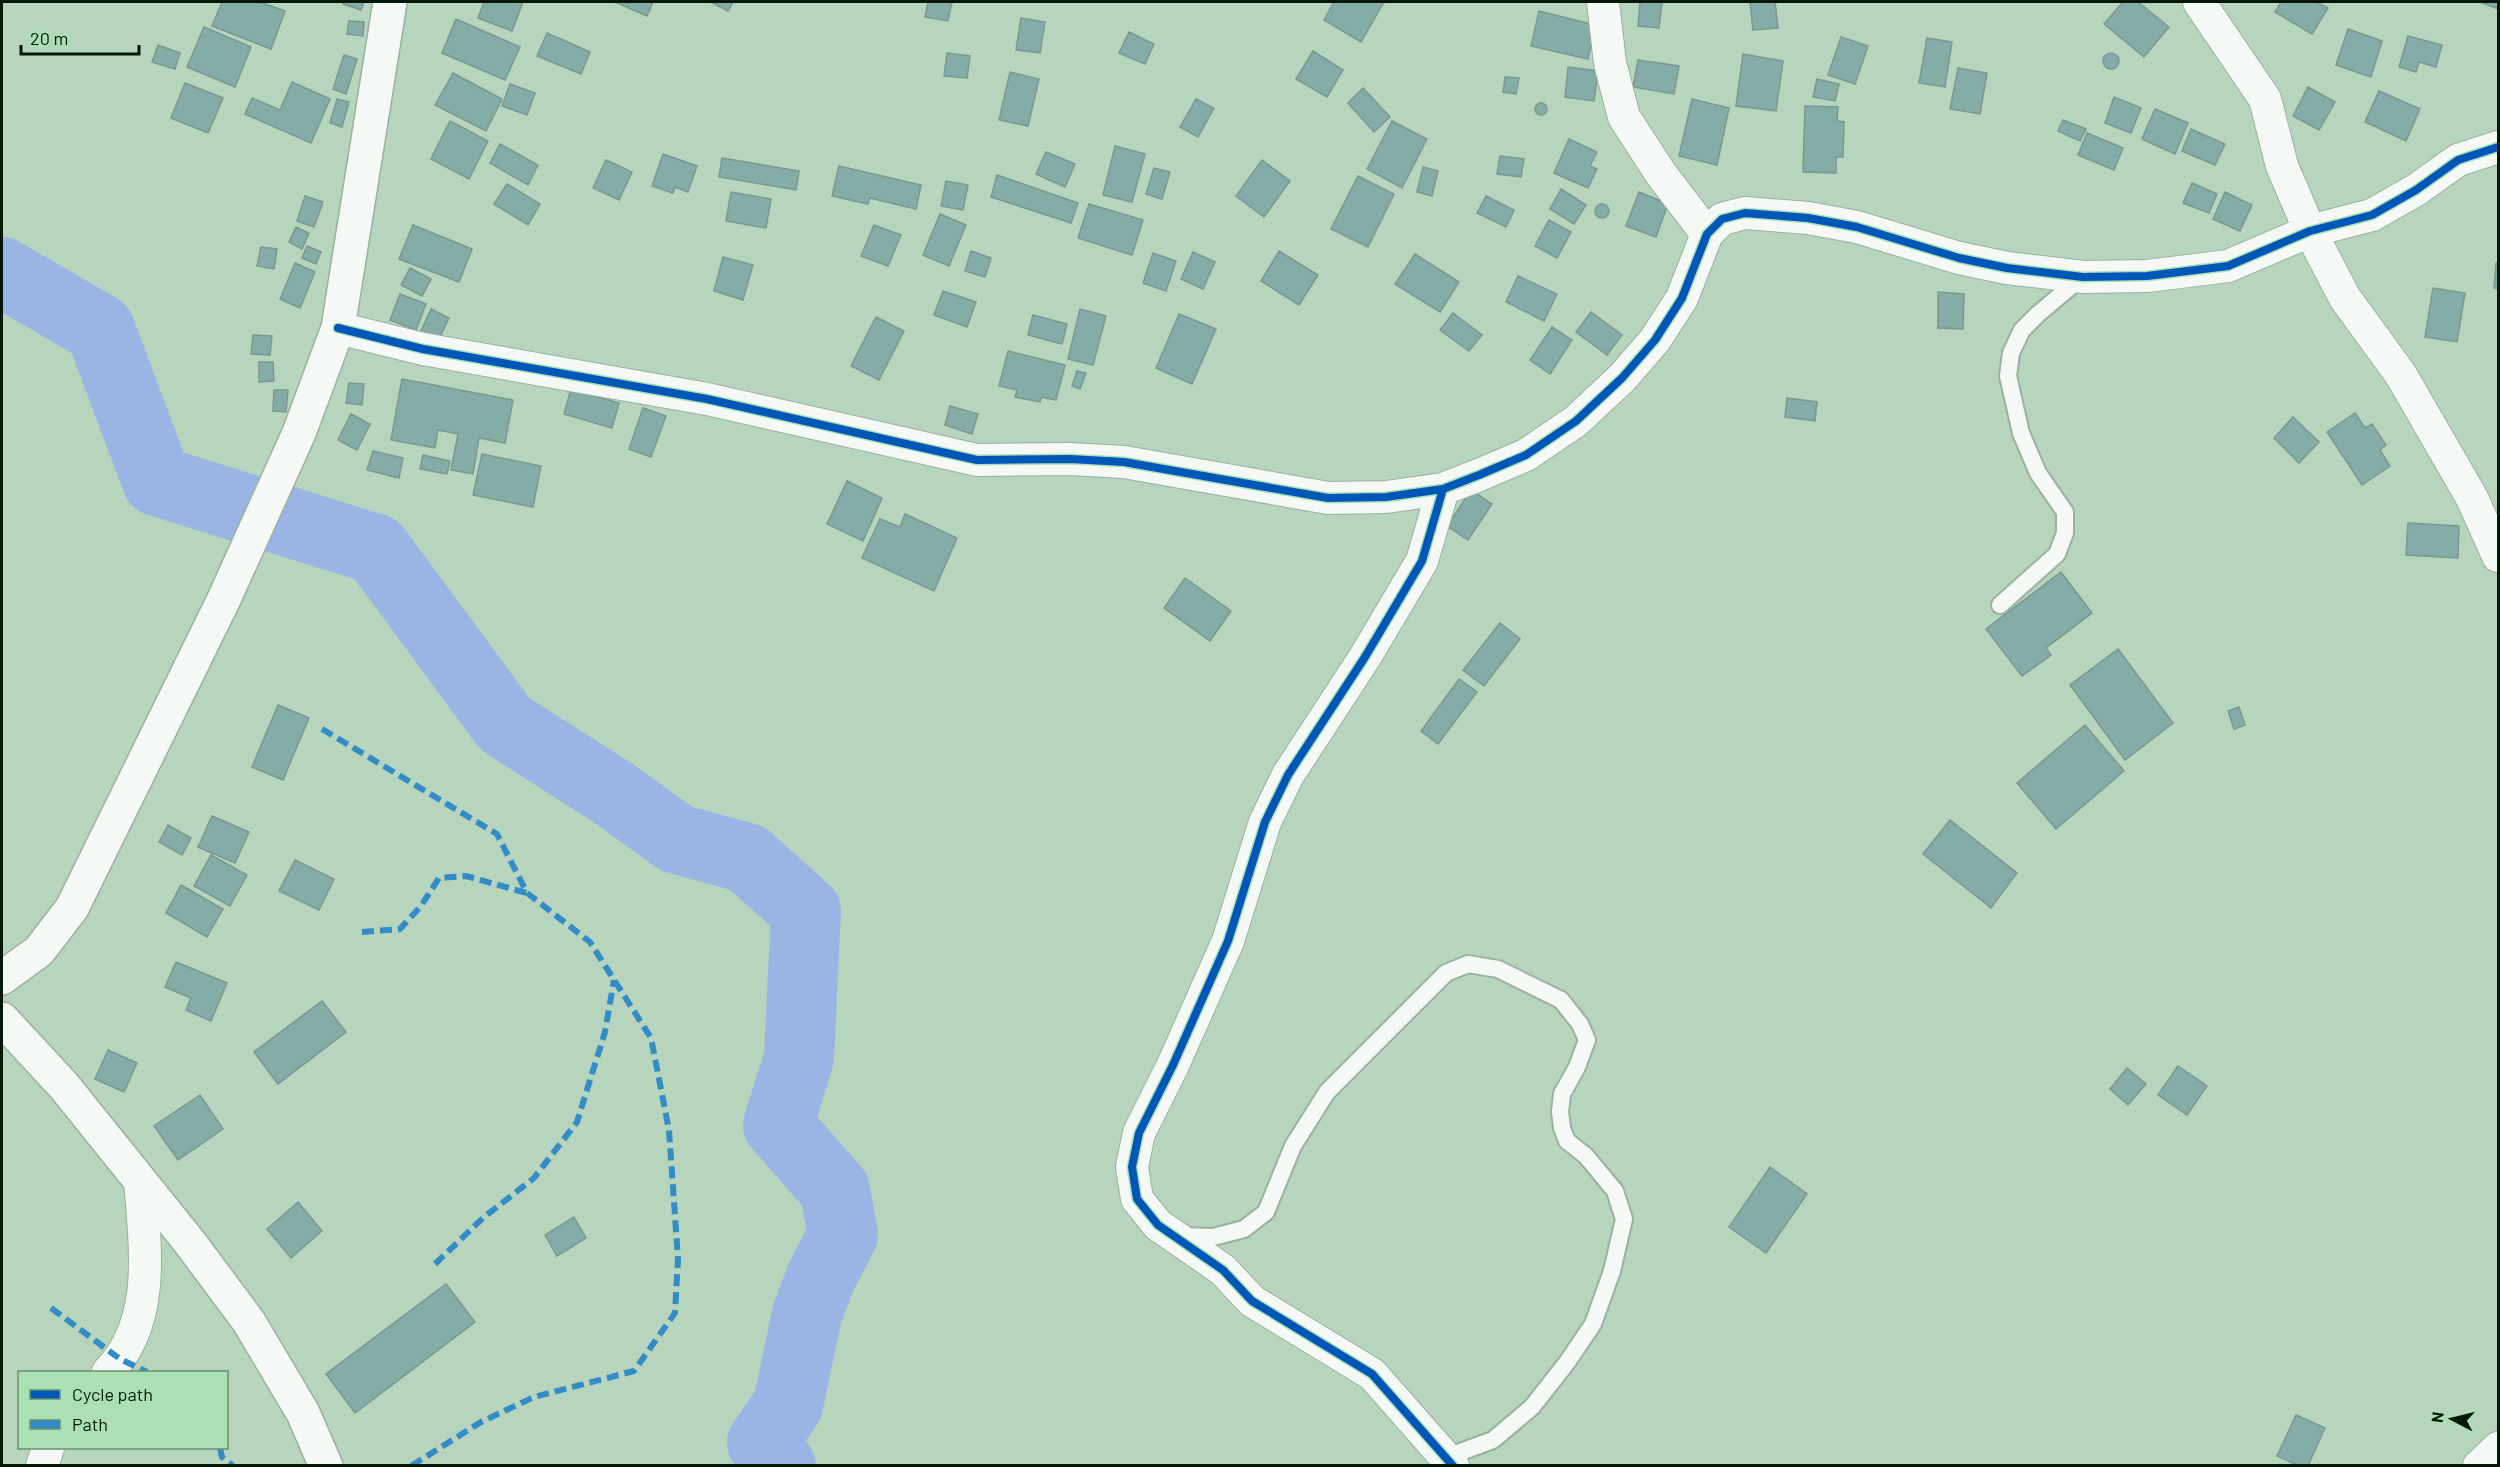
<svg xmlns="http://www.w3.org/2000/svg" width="2500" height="1467" font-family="Barlow,sans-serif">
<rect width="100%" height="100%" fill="#b7d4bd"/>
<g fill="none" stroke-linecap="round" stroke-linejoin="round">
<!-- river -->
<path stroke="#9ab4e4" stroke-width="70" d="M2,272L100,329L157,481L376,549L505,724L613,793L677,839L747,858L806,911L799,1058L778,1125L835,1190L843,1235L821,1277L807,1314L788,1405L762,1443L781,1466"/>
</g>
<!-- building -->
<path fill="#83ada6" stroke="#7a988f" stroke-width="1.5" d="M222,2H260L285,11L271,49L212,26Z
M344,2H364L361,10L343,4Z
M484,2H523L512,31L478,18Z
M615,2H653L647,16Z
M711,2H733L728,11Z
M928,2H952L948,21L925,17Z
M1334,2H1384L1361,42L1324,20Z
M1640,2H1662L1659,28L1638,26Z
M1750,2H1775L1778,28L1753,30Z
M2123,2H2138L2169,27L2144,57L2104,24Z
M2281,2H2317L2328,8L2312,34L2275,12Z
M2480,2H2498V9Z
M1539,11L1595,25L1588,59L1531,46Z
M1021,18L1045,22L1040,53L1016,50Z
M456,19L520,47L505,80L442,53Z
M349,21L364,22L363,36L347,34Z
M204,27L251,47L235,87L187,67Z
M2348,29L2382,41L2371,77L2336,65Z
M1129,32L1154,44L1145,64L1119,53Z
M547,33L590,52L581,74L537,56Z
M2408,36L2442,45L2436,67L2419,62L2416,72L2399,67Z
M1841,37L1868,46L1855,84L1828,75Z
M1927,38L1952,42L1945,87L1919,83Z
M158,45L180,53L175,69L152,62Z
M1313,51L1343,70L1327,97L1296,79Z
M2103 61a8 8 0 1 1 16 0a8 8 0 1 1-16 0Z
M947,53L970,56L967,78L944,76Z
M1743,54L1783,61L1776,111L1736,106Z
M344,55L357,59L346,94L333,89Z
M1638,60L1679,66L1674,94L1633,87Z
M1568,67L1598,71L1594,101L1565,97Z
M1958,68L1987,73L1980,114L1950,109Z
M1010,72L1039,79L1028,126L999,120Z
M453,73L502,99L486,131L435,105Z
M1505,77L1519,78L1516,94L1503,92Z
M1817,79L1839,84L1835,101L1813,97Z
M292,82L330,99L311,143L245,114L252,98L280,110Z
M185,83L223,98L208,133L171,118Z
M510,84L535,93L527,115L502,106Z
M2308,87L2335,102L2319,130L2293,116Z
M1363,88L1390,117L1374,132L1348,103Z
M2379,91L2420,109L2406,141L2365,122Z
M2114,97L2141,108L2131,133L2105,123Z
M337,99L349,102L342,127L330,123Z
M1196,99L1214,108L1198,137L1180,127Z
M1692,99L1729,108L1717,165L1679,156Z
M1535 109a6 6 0 1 1 12 0a6 6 0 1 1-12 0Z
M1805,106L1838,107L1837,121L1844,122L1843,157H1836V173L1803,172Z
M2155,109L2188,123L2175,154L2142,139Z
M2063,120L2086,129L2080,141L2058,131Z
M450,121L488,141L469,179L431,159Z
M1392,121L1427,139L1402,188L1367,169Z
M2191,129L2225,144L2215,165L2182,151Z
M2087,133L2123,148L2114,170L2078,155Z
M1569,139L1597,152L1590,166L1597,169L1588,188L1554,173Z
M500,144L538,165L528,185L490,163Z
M1115,146L1145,154L1132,202L1103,195Z
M1046,152L1075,164L1065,187L1036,174Z
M663,154L697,166L688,192L675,187L673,193L652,186Z
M1500,156L1524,159L1521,177L1497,174Z
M722,158L799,171L796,190L719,177Z
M606,160L632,172L619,200L593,188Z
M1262,160L1290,181L1264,217L1236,196Z
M839,166L921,185L916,209L870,198L868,204L832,196Z
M1423,167L1438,171L1432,196L1417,192Z
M1154,168L1170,172L1162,199L1146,194Z
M997,175L1078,203L1071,223L991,197Z
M1358,176L1394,194L1368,247L1331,229Z
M946,181L968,185L963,210L941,206Z
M2192,183L2217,194L2209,213L2183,203Z
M507,184L540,204L528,225L494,204Z
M1561,189L1586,205L1574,224L1550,209Z
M731,192L771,199L766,228L726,221Z
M1639,192L1668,204L1656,237L1626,226Z
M2225,192L2252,205L2240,231L2213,219Z
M305,196L323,202L314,227L297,221Z
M1486,196L1514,210L1506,227L1477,213Z
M1089,204L1143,220L1132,255L1078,238Z
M1595 211a7 7 0 1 1 14 0a7 7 0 1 1-14 0Z
M940,214L966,225L949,266L923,255Z
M1549,220L1571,232L1557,258L1535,246Z
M413,225L472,249L459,282L399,259Z
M874,225L901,235L888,266L861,256Z
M296,227L309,233L302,249L289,242Z
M307,246L321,252L316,264L302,258Z
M261,247L277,249L274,269L257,266Z
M971,251L991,258L985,277L965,271Z
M1279,251L1318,275L1299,305L1261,281Z
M1193,252L1215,262L1203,289L1181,279Z
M1153,253L1176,261L1166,291L1143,283Z
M1415,254L1459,282L1440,312L1395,284Z
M723,257L753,265L743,300L714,291Z
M295,263L315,272L300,308L280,299Z
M2496,263L2498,264V289L2494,288Z
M410,268L431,279L422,296L401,285Z
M1518,276L1557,294L1544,321L1506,302Z
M2433,288L2465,293L2457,342L2425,337Z
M943,291L976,302L967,327L934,315Z
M1938,292L1964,294L1963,329L1938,328Z
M400,294L426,304L416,330L390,320Z
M431,309L449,318L438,341L420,333Z
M1080,309L1106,316L1093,365L1068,359Z
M1591,312L1622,335L1607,355L1576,332Z
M1453,313L1482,335L1469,351L1440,330Z
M1179,314L1216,329L1192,384L1156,368Z
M1033,315L1067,324L1062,344L1028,335Z
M876,317L904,331L879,380L851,366Z
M1552,327L1572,340L1550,374L1530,360Z
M253,335L272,336L270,355L251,354Z
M1008,351L1065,365L1056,400L1042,397L1040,402L1015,397L1017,390L999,386Z
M259,362H273L274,381L259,382Z
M1077,371L1086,373L1080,389L1072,386Z
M402,379L513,400L505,443L479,438L473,474L451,470L458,434L438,430L435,448L391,440Z
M349,383L364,384L362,405L346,403Z
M571,389L619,403L612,428L564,414Z
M274,390H288L286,412L273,411Z
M1787,398L1817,402L1815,421L1785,417Z
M950,406L978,414L972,434L945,425Z
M643,408L666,416L651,457L629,449Z
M2355,413L2365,428L2372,424L2386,445L2380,450L2390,466L2362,485L2327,432Z
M351,414L370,424L357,450L338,440Z
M2293,417L2319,442L2299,463L2274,438Z
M373,451L403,458L399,478L367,470Z
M482,454L541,466L533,507L473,495Z
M423,455L450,461L447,474L420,469Z
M847,481L882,498L863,541L827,524Z
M1471,490L1492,504L1468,540L1447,526Z
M905,514L957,538L934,591L862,558L880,519L900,527Z
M2408,523L2459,526L2458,558L2406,555Z
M2061,572L2092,613L2046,648L2051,655L2022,676L1986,629Z
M1185,578L1231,611L1210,641L1164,608Z
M1500,623L1520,639L1484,686L1463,670Z
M2118,649L2173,723L2125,760L2070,685Z
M1459,679L1477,692L1438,744L1421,731Z
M278,705L309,718L283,780L252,767Z
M2239,707L2245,725L2234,729L2228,711Z
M2085,725L2124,771L2056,829L2017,783Z
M212,816L249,832L235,863L198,847Z
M1950,820L2017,873L1991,908L1923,854Z
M168,825L191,838L182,855L159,842Z
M211,855L247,875L230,906L194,886Z
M295,860L334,879L319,910L279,891Z
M181,885L223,909L207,937L166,913Z
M176,962L227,983L211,1021L186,1010L191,998L165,987Z
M322,1001L346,1032L278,1084L254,1052Z
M108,1050L137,1063L124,1092L95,1079Z
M2178,1066L2207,1086L2187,1115L2158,1095Z
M2127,1068L2146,1084L2128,1105L2110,1089Z
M200,1095L223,1129L178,1160L154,1126Z
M1770,1167L1807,1194L1766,1253L1729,1227Z
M298,1202L322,1231L291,1258L267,1229Z
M574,1217L586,1238L557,1256L545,1235Z
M446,1284L475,1322L355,1413L326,1374Z
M2296,1415L2325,1428L2308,1466H2299L2277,1456Z"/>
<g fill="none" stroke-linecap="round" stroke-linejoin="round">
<!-- service casing -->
<g stroke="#9ab19f" stroke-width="20">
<path id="service" d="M2000,605L2057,554L2065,533V512L2038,473L2021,433L2008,376L2011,353L2022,330L2038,314L2082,277
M1182,1236L1213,1237L1244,1229L1266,1212L1293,1146L1327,1092L1446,973L1468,964L1498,969L1561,1000L1580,1024L1587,1040L1577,1067L1562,1094L1560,1112L1562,1128L1567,1141L1586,1156L1615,1191L1624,1219L1612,1271L1593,1324L1568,1361L1532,1407L1493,1440L1447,1457"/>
</g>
<!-- minor casing -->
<g stroke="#9ab19f" stroke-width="34">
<path id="minor" d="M1603,2L1610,63L1624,117L1661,174L1707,234
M2199,2L2265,99L2282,166L2310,231L2345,298L2401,375L2472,498L2498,556
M338,328L423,349L707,399L977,460L1070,459L1124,462L1328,498L1386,497L1443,489L1479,475L1526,455L1576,421L1622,378L1655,340L1682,298L1707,234L1722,219L1745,213L1808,218L1857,227L1959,258L2007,268L2083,277L2147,276L2228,266L2310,231L2372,215L2416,190L2458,160L2498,147
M1443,489L1422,561L1365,657L1288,775L1265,822L1228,941L1173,1065L1139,1133L1132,1167L1137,1199L1158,1225L1223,1270L1252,1301L1372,1374L1453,1466
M108,1372C157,1322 145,1246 140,1181
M42,1466L48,1448
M2479,1466L2498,1448"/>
</g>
<!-- tertiary casing -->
<g stroke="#9ab19f" stroke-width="36">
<path id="tertiary" d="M2,978L39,951L72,908L224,599L299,433L338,328L390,2
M2,1019L64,1086L191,1244L249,1322L303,1413L326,1466"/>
</g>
<!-- service -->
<use href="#service" stroke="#f4f9f5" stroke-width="16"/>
<!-- minor -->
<use href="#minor" stroke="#f4f9f5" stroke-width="32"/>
<!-- tertiary -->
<use href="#tertiary" stroke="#f4f9f5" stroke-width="33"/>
<!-- quiet -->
<path stroke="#338cc6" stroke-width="6" stroke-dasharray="12 6" stroke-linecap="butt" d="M322,729L497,834L527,893L590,942L651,1038L669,1130L678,1259L675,1313L634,1371L534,1397L481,1422L411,1466
M362,932L400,929L421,906L439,878L466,876L527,893
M435,1264L483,1218L534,1178L577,1122L605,1032L614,980
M51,1308L120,1359L147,1372
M220,1448L222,1457L233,1466"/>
<!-- cycleway casing -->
<g stroke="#abe0b5" stroke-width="11">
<path id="cycleway" d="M338,328L423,349L707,399L977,460L1070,459L1124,462L1328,498L1386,497L1443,489L1479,475L1526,455L1576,421L1622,378L1655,340L1682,298L1707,234L1722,219L1745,213L1808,218L1857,227L1959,258L2007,268L2083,277L2147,276L2228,266L2310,231L2372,215L2416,190L2458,160L2498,147
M1443,489L1422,561L1365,657L1288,775L1265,822L1228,941L1173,1065L1139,1133L1132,1167L1137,1199L1158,1225L1223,1270L1252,1301L1372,1374L1453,1466"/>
</g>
<!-- cycleway -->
<use href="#cycleway" stroke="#0057b8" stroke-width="8"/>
</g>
<!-- border -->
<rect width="2500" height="1467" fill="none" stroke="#041809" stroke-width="6"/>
<!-- legend -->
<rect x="18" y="1371" width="210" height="78" fill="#abe0b5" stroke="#689070" stroke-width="1.5"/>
<rect x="30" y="1390" width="30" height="9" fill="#0057b8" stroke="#689070" stroke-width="1.5"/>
<text x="72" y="1401" font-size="18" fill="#041809">Cycle path</text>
<rect x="30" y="1420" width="30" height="9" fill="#338cc6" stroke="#689070" stroke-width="1.5"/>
<text x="72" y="1431" font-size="18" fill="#041809">Path</text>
<!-- north arrow -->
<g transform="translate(2452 1419) rotate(277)" stroke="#abe0b5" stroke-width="4.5" paint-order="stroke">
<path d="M0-4.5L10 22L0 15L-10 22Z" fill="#041809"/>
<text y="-9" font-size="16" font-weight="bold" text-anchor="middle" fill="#041809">N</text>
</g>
<!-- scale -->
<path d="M21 45v9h118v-9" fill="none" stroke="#041809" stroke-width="3"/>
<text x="30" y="45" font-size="18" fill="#041809" stroke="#abe0b5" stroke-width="4.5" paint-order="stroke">20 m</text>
</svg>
